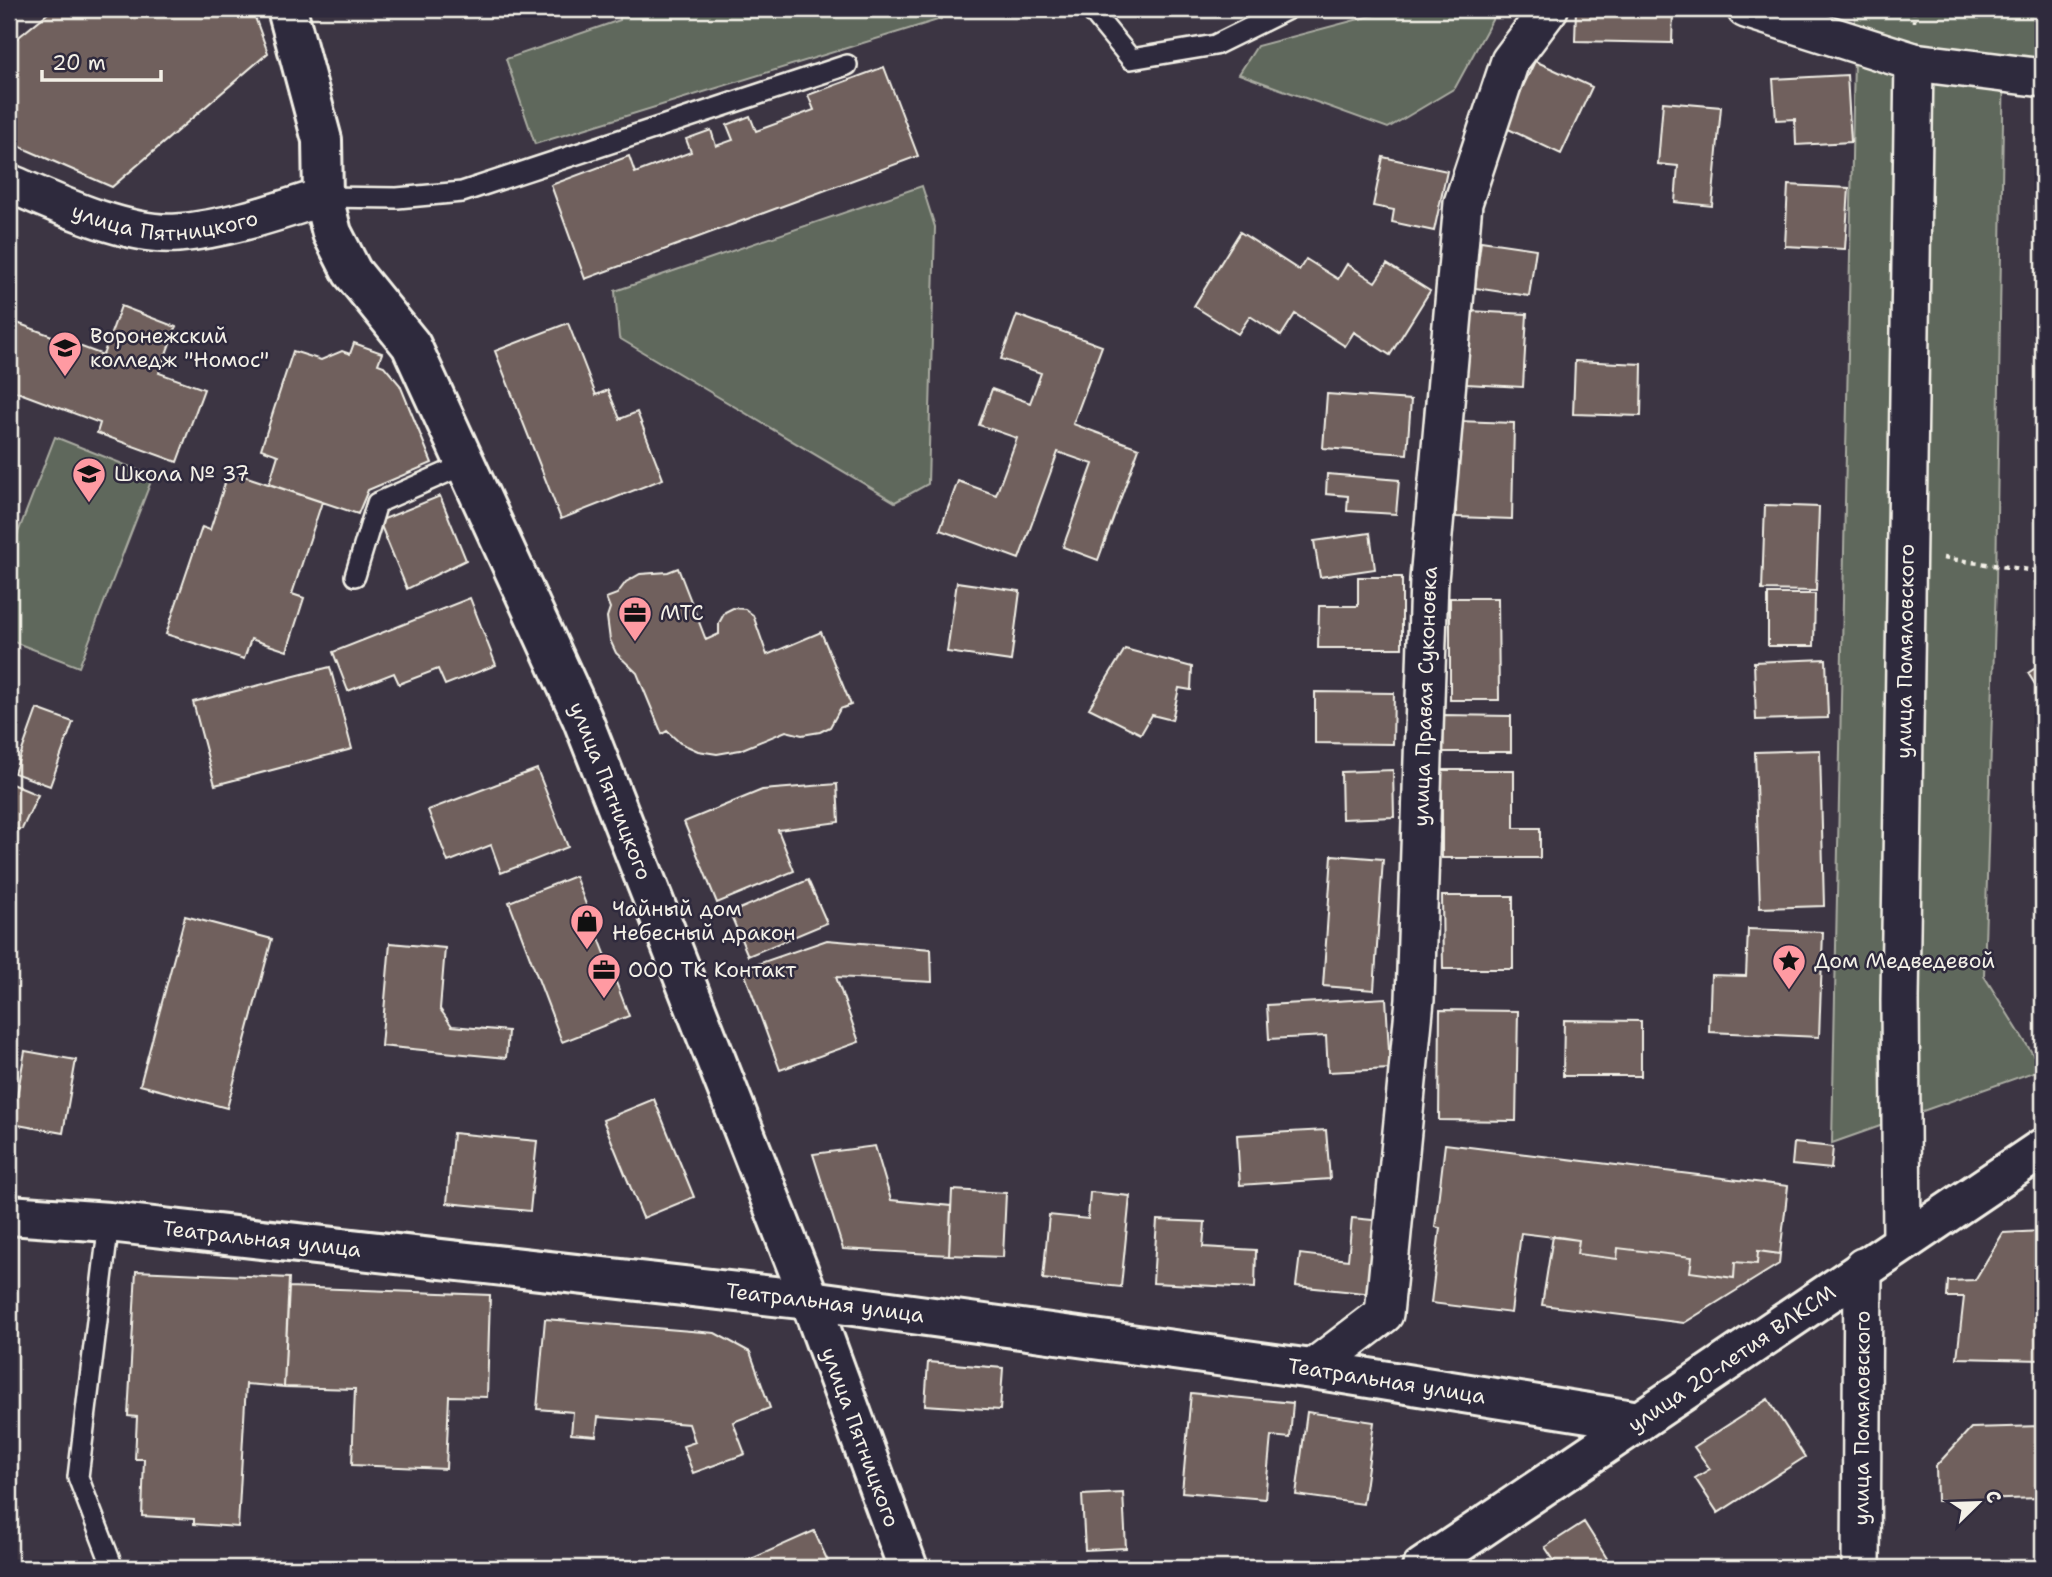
<svg xmlns="http://www.w3.org/2000/svg" width="2052" height="1577" font-family="'Shantell Sans',sans-serif">
<rect width="100%" height="100%" fill="#3c3543"/>
<filter id="ink" filterUnits="userSpaceOnUse"><feTurbulence type="fractalNoise" baseFrequency=".0143" numOctaves="2"/><feDisplacementMap in="SourceGraphic" scale="14" xChannelSelector="R" yChannelSelector="G"/><feConvolveMatrix kernelMatrix="1 2 1 2 8 2 1 2 1" color-interpolation-filters="sRGB"/></filter>
<g filter="url(#ink)">
<!-- green -->
<path fill="#5f675b" stroke="#aaaca2" stroke-width="2" d="M620,9H941V19L535,144L506,59L620,20Z
M1397,9H1498L1455,88L1388,128L1239,74L1257,46Z
M1855,9H2043V61L2004,54L1996,583L1984,976L2042,1069L1832,1143Z
M922,186L935,227L928,484L895,502L619,338L615,291Z
M55,437L153,476L79,667L9,640V556Z"/>
<!-- building -->
<path fill="#6f615d" stroke="#f4f1e8" stroke-width="2" d="M53,9H252L268,53L112,187L9,142V45Z
M1576,9H1673L1672,43L1575,41Z
M1804,9H1855L1854,11Z
M1535,61L1592,87L1561,154L1504,127Z
M884,67L918,156L585,279L551,185L629,156L635,173L691,152L686,139L711,130L716,146L733,140L727,125L750,116L756,131L814,110L808,95Z
M1847,75L1851,142L1796,145L1795,119L1776,120L1773,79Z
M1663,102L1721,107L1712,206L1675,202L1678,166L1658,164Z
M1383,157L1447,171L1434,231L1392,222L1394,210L1373,206Z
M1788,185L1849,188L1845,249L1785,246Z
M1240,232L1299,270L1306,259L1338,279L1347,264L1375,282L1387,264L1430,291L1390,355L1354,332L1345,346L1295,314L1281,336L1250,316L1238,334L1194,306Z
M1481,241L1536,249L1529,296L1475,288Z
M121,306L176,327L159,373L204,389L177,462L97,433L100,423L9,389V320L103,355Z
M1469,311L1527,314L1523,387L1466,384Z
M1017,315L1102,346L1073,424L1139,448L1098,560L1063,547L1093,464L1058,452L1019,559L940,530L958,481L996,495L1017,438L979,425L992,389L1030,403L1041,373L1001,359Z
M568,323L596,395L608,390L620,419L637,412L663,479L561,519L495,351Z
M354,343L382,353L378,364L384,366L400,385L432,463L368,490L358,514L269,484L278,455L261,449L293,351L321,360L342,351L350,354Z
M1575,361L1642,364L1641,416L1573,414Z
M1327,394L1411,400L1407,454L1323,448Z
M1457,421L1514,423L1512,519L1456,517Z
M229,471L322,502L292,594L304,598L287,651L251,639L244,659L166,634L202,527L210,530Z
M1327,474L1399,480L1396,514L1347,511L1348,496L1326,494Z
M440,496L466,560L407,589L379,521Z
M1765,505L1819,507L1816,591L1762,590Z
M1370,533L1375,569L1320,577L1314,541Z
M678,568L706,640L719,634V623L725,612L733,608L745,609L753,615L767,655L821,632L851,705L840,709L830,727L820,732L802,735L786,731L740,750L717,754L698,751L680,743L667,731L662,734L637,673L616,653L610,640L607,617L610,608L606,598L617,594L626,582L640,574L668,572Z
M1358,577H1402V648H1318L1319,606H1358Z
M957,582L1020,591L1011,661L947,652Z
M1768,594H1815L1814,646H1768Z
M470,598L496,665L445,685L438,669L399,684L394,673L348,691L333,652Z
M1450,598H1498L1499,700H1450Z
M1125,649L1192,667L1191,690L1179,688L1172,720L1152,715L1141,734L1089,708Z
M1826,659L1828,718L1756,720L1754,662Z
M2043,663V697L2028,673Z
M330,667L352,749L215,785L193,702Z
M1315,692L1394,693L1393,744L1315,743Z
M37,709L73,722L50,786L14,773Z
M1444,715L1511,716V752H1443Z
M1820,750L1824,906L1760,908L1755,752Z
M537,769L568,847L501,873L491,845L448,862L428,810Z
M1393,770L1394,817L1342,819L1341,772Z
M1442,770H1514V828H1540V858H1442Z
M9,783L38,795L22,829L9,830Z
M837,784L839,822L778,830L794,871L717,903L684,822L762,790Z
M1332,855L1383,859L1374,990L1323,986Z
M575,876L629,1016L562,1042L509,902Z
M808,880L827,923L748,956L730,913Z
M1442,896H1513V969H1443Z
M185,916L272,939L227,1108L140,1085Z
M1748,929L1823,932L1819,1037L1709,1032L1711,975L1746,976Z
M827,940L931,949L932,982L836,977L859,1042L780,1070L743,969Z
M390,943L445,948L440,1009L452,1026L508,1031L506,1058L381,1046Z
M1386,998L1390,1069L1328,1072L1326,1036L1269,1039L1267,1005Z
M1440,1010L1518,1011L1516,1121L1439,1120Z
M1564,1020L1641,1021V1076H1563Z
M25,1051L76,1060L63,1133L12,1124Z
M654,1099L694,1197L643,1218L603,1120Z
M1326,1130L1330,1179L1240,1185L1237,1135Z
M453,1133L537,1141L530,1211L447,1203Z
M1794,1143L1833,1147L1831,1169L1792,1165Z
M1445,1144L1788,1186L1780,1254L1758,1251L1757,1264L1735,1262L1734,1278L1690,1272L1692,1257L1618,1248L1617,1259L1577,1254L1579,1240L1521,1233L1511,1313L1431,1303L1440,1228L1435,1227Z
M875,1146L891,1200L951,1206L949,1255L843,1249L813,1154Z
M952,1190L1006,1193L1003,1257L949,1255Z
M1090,1192L1130,1196L1121,1287L1043,1279L1049,1215L1088,1219Z
M1352,1218L1382,1221L1374,1294L1296,1286L1300,1254L1348,1260Z
M1157,1220L1205,1222L1203,1247L1256,1250L1255,1288L1153,1283Z
M2043,1231V1360L1957,1358L1964,1297H1947L1948,1281L1975,1280L2003,1233Z
M1553,1236L1579,1240L1577,1254L1617,1259L1618,1248L1692,1257L1690,1272L1734,1278L1735,1262L1757,1264L1758,1251L1780,1254L1779,1264L1684,1323L1542,1305Z
M136,1271L289,1278L284,1387L246,1384L238,1527L194,1524V1519L142,1516L144,1459H135L137,1417L128,1416Z
M289,1287L490,1295L487,1397L449,1396L446,1469L352,1465L355,1389L284,1387Z
M545,1319L715,1333L750,1352L770,1408L733,1422L745,1454L693,1473L683,1446L695,1442L689,1424L598,1417L596,1436L571,1434L573,1412L537,1409Z
M928,1362L1003,1368L1000,1410L925,1405Z
M1191,1393L1293,1403L1290,1438L1271,1436L1265,1499L1182,1492Z
M1768,1399L1805,1457L1718,1513L1695,1478L1710,1469L1694,1447Z
M1307,1412L1374,1422L1363,1504L1296,1495Z
M2043,1426V1498L1937,1501L1936,1466L1971,1428Z
M1123,1493L1126,1548L1085,1550L1082,1495Z
M1584,1522L1613,1568H1559L1545,1547Z
M814,1531L831,1568H731Z
M1192,1561L1196,1568H1179Z"/>
<g fill="none" stroke-linecap="round" stroke-linejoin="round">
<!-- service casing -->
<g stroke="#f4f1e8" stroke-width="24">
<path id="service" d="M1090,9L1131,59L1215,45L1288,9
M323,197L397,198L462,192L847,65
M355,576L377,503L466,464
M109,1222L78,1477L113,1568"/>
</g>
<!-- minor casing -->
<g stroke="#f4f1e8" stroke-width="42">
<g id="minor">
<path d="M1746,9L1914,62L2043,78"/>
<path id="s1" d="M9,183C55,203 127,237 178,233C227,229 276,212 323,197"/>
<path id="s2" d="M1902,1241L1900,1000L1914,62"/>
<path id="s3" d="M1312,1369L1384,1314L1415,1000L1429,580L1463,203L1510,61L1549,9"/>
<path id="s4" d="M1861,1568L1863,1267"/>
</g>
</g>
<!-- tertiary casing -->
<g stroke="#f4f1e8" stroke-width="44">
<g id="tertiary">
<path id="s5" d="M287,9L322,140L323,197L332,233L352,272L411,345L582,718L810,1300L908,1568"/>
<path id="s6" d="M9,1215L109,1222L810,1300L1312,1369L1639,1421"/>
<path id="s7" d="M1422,1568L2043,1148"/>
</g>
</g>
<!-- path -->
<path stroke="#f4f1e8" stroke-width="4.5" stroke-dasharray="5 5" stroke-linecap="butt" d="M1914,9V22
M1943,558L2043,572"/>
<!-- service -->
<use href="#service" stroke="#2f2a3d" stroke-width="19"/>
<!-- minor -->
<use href="#minor" stroke="#2f2a3d" stroke-width="37"/>
<!-- tertiary -->
<use href="#tertiary" stroke="#2f2a3d" stroke-width="38"/>
</g>
</g>
<!-- icons -->
<defs>
<g id="university-pin" transform="scale(1.75)"><path d="M0 17L-7.5 6A9.5 9.5 0 1 1 7.5 6Z" fill="#ff9aa2" stroke="#2f2a3d"/><path d="M0-5L7-2L0 1L-7-2ZM-4 1L0 2.5L4 1V4Q0 6-4 4Z" fill="#111"/></g>
<g id="school-pin" transform="scale(1.75)"><path d="M0 17L-7.5 6A9.5 9.5 0 1 1 7.5 6Z" fill="#ff9aa2" stroke="#2f2a3d"/><path d="M0-5L7-2L0 1L-7-2ZM-4 1L0 2.5L4 1V4Q0 6-4 4Z" fill="#111"/></g>
<g id="office-pin" transform="scale(1.75)"><path d="M0 17L-7.5 6A9.5 9.5 0 1 1 7.5 6Z" fill="#ff9aa2" stroke="#2f2a3d"/><path d="M-6-3h4V-5.5h4V-3h4V5H-6ZM-1-4.5V-3h2v-1.5ZM-6 0V1H6V0Z" fill="#111"/></g>
<g id="shop-pin" transform="scale(1.75)"><path d="M0 17L-7.5 6A9.5 9.5 0 1 1 7.5 6Z" fill="#ff9aa2" stroke="#2f2a3d"/><path d="M-5-2.5h2.3a2.7 3.5 0 0 1 5.4 0H5L5.5 6h-11ZM-1.5-2.5h3a1.5 2.3 0 0 0-3 0Z" fill="#111"/></g>
<g id="sight-pin" transform="scale(1.75)"><path d="M0 17L-7.5 6A9.5 9.5 0 1 1 7.5 6Z" fill="#ff9aa2" stroke="#2f2a3d"/><path d="M0-6L1.8-2.2L6-1.7L2.9 1.2L3.7 5.4L0 3.3L-3.7 5.4L-2.9 1.2L-6-1.7L-1.8-2.2Z" fill="#111"/></g>
</defs>
<g fill-rule="evenodd">
<use href="#university-pin" x="65" y="348"/>
<use href="#school-pin" x="89" y="474"/>
<use href="#office-pin" x="635" y="613"/>
<use href="#shop-pin" x="587" y="921"/>
<use href="#sight-pin" x="1789" y="961"/>
<use href="#office-pin" x="604" y="970"/>
</g>
<g text-anchor="middle" dominant-baseline="central" stroke-width="5" stroke-linejoin="round" paint-order="stroke">
<!-- street labels -->
<g font-size="21" fill="#f4f1e8" stroke="#2f2a3d">
<text stroke="none"><textPath href="#s1" startOffset="164">улица Пятницкого</textPath></text>
<text stroke="none"><textPath href="#s2" startOffset="590">улица Помяловского</textPath></text>
<text stroke="none"><textPath href="#s3" startOffset="710">улица Правая Суконовка</textPath></text>
<text stroke="none"><textPath href="#s5" startOffset="856">улица Пятницкого</textPath></text>
<text stroke="none"><textPath href="#s6" startOffset="254">Театральная улица</textPath></text>
<text stroke="none"><textPath href="#s6" startOffset="821">Театральная улица</textPath></text>
<text stroke="none"><textPath href="#s7" startOffset="374">улица 20-летия ВЛКСМ</textPath></text>
<text stroke="none"><textPath href="#s6" startOffset="1388">Театральная улица</textPath></text>
<text stroke="none"><textPath href="#s4" startOffset="150">улица Помяловского</textPath></text>
<text stroke="none"><textPath href="#s5" startOffset="1549">улица Пятницкого</textPath></text>
</g>
<!-- poi labels -->
<g font-size="21" fill="#f4f1e8" stroke="#2f2a3d" text-anchor="start">
<text x="90" y="336">Воронежский<tspan x="90" dy="24">колледж "Номос"</tspan></text>
<text x="114" y="474">Школа № 37</text>
<text x="660" y="613">МТС</text>
<text x="612" y="909">Чайный дом<tspan x="612" dy="24">Небесный дракон</tspan></text>
<text x="1814" y="961">Дом Медведевой</text>
<text x="628" y="970">ООО ТК Контакт</text>
</g>
</g>
<!-- margin -->
<rect width="2052" height="1577" fill="none" stroke="#2f2a3d" stroke-width="35"/>
<rect x="18" y="18" width="2017" height="1542" fill="none" stroke="#f4f1e8" stroke-width="2.5" filter="url(#ink)"/>
<!-- north arrow -->
<g transform="translate(1978 1503) rotate(67)" stroke="#2f2a3d" stroke-width="5" paint-order="stroke">
<path d="M0-5L12 26L0 18L-12 26Z" fill="#f4f1e8"/>
<text y="-10" font-size="19" font-weight="bold" text-anchor="middle" fill="#f4f1e8">С</text>
</g>
<!-- scale -->
<path d="M42 70v10h119v-10" fill="none" stroke="#f4f1e8" stroke-width="3.5"/>
<text x="52" y="70" font-size="21" fill="#f4f1e8" stroke="#2f2a3d" stroke-width="5" paint-order="stroke">20 m</text>
</svg>
